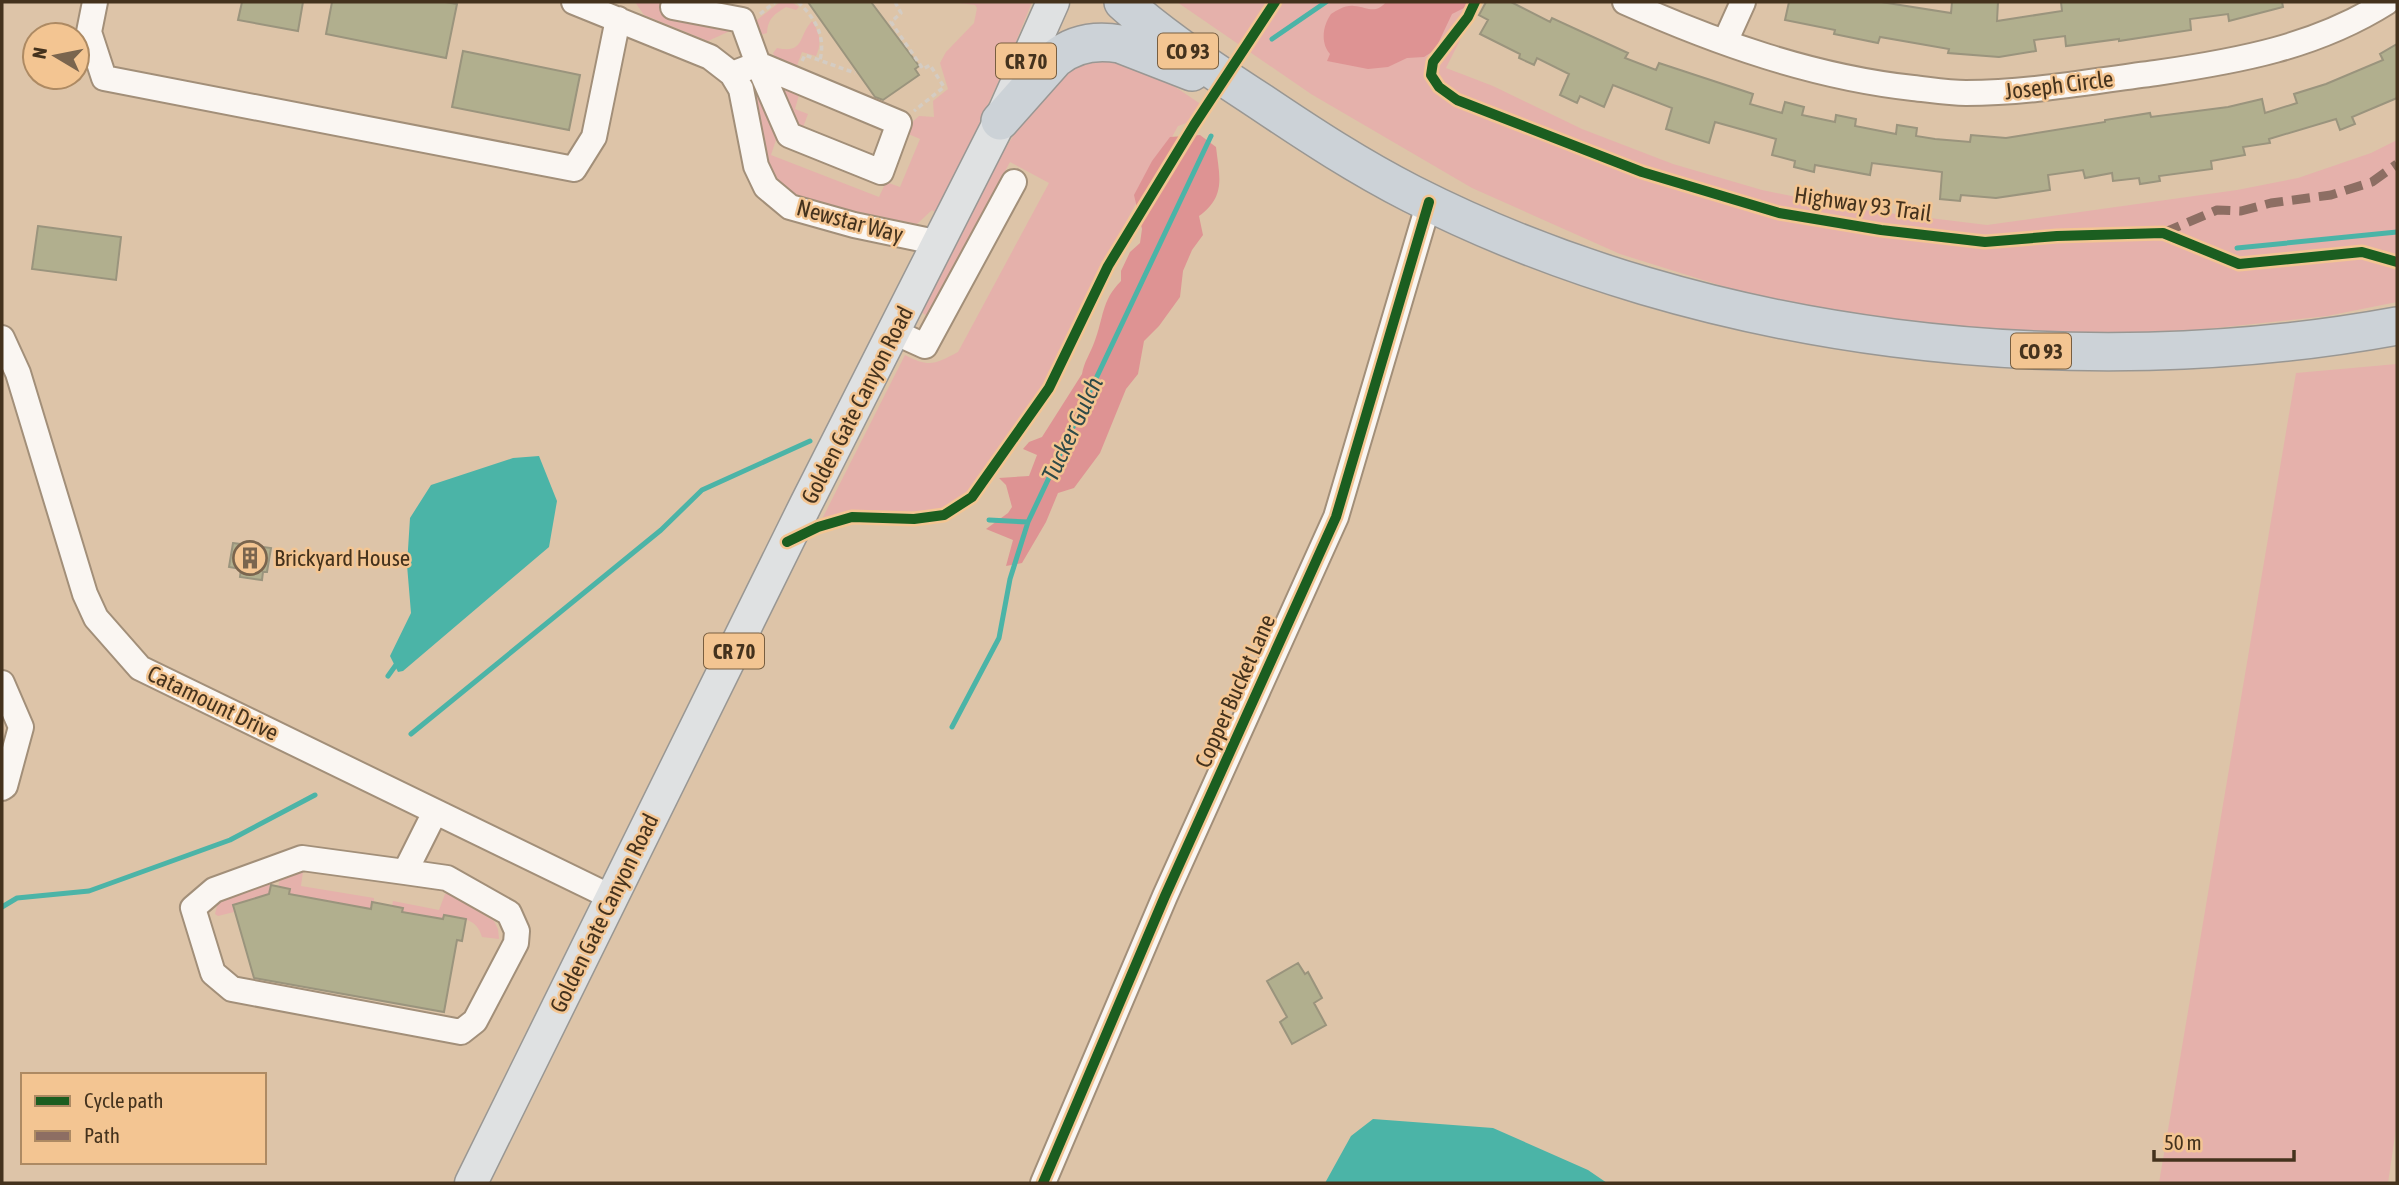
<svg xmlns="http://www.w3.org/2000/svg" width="2399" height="1185" font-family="'Asap Condensed',sans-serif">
<rect width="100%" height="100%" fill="#ddc4a8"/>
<!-- green -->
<path fill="#e5b1ab" d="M635,2H670L668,18L726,28L730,31L708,41L644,15Z
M780,2L793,3L799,7L796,10L786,7C773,15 768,19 767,33L760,35L753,23Z
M952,2H1032L1011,54L938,214L932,210L917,224L793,199L770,177L754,85L758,86L776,140L771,155L879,197L886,182L900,187L920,139L906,133L907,127L919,116L934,117L933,101L948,89L940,63L946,52L974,23L977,8L975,5Z
M1177,2H1479L1446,68L1493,86L1582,129L1673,164L1762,190L1856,209L1987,225L2237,190L2298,178L2371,153L2397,140V302L2327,316L2178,332L2026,333L1907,324L1751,295L1620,254L1472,188L1311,94Z
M812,21C820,32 822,44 816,56L802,52L795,71L775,57L773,53L777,48C805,54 798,36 812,21Z
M1093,53L1165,80L1202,105L1189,122L1178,126L1095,279L1042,386L972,487L960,500L946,510L938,512L926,514L858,512L836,515L821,521L905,355C930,368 935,364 958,352L1049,183L1010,162L927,316L917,309L974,198L1038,97L1048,83Z
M783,87L799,95L795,109L808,114L802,130L795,128L781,90Z
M2397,364V1122L2388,1183H2159L2296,373Z
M303,872L301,886L374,898V903H372L371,909L289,894L278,887L280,879Z
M271,881L269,894L233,905L234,912L218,916L215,914L218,902L227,896Z
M445,894H449L494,921L498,929L499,939L482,937C477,918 461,918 444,915L443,919L402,912L403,908L392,906L393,901L439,910Z"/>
<!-- forest -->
<path fill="#de9393" d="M1386,2H1469L1464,8L1452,14L1435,50L1424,57L1407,58L1388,67L1368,69L1327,61L1330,54C1320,43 1323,25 1331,14C1338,10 1345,5 1354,6C1368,7 1375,15 1386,2Z
M1200,135L1216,147C1219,175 1227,196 1199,216L1203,235L1192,250L1183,271L1180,297L1159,326L1144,341L1138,374L1126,389L1100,453L1074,488L1058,493L1046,522L1022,563L1006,566L1013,540L986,529L1008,513L1012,507L1006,485L999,478L1029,476L1037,455L1023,449L1029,442L1042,437L1082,374C1084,362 1090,354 1094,343C1104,318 1101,301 1121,281V271L1130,252L1140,243L1142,229L1134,195L1152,161L1170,137Z"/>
<!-- water -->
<path fill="#4bb4a7" d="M539,456L557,501L549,547L403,671L398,672L390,656L411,613L407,565L410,518L431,485L513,458Z
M1373,1119L1493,1128L1588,1170L1607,1183H1325L1351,1136Z"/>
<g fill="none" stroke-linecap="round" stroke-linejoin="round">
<!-- stream -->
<path stroke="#4bb4a7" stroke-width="5" d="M1272,39L1326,2
M2237,248L2397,232
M989,520L1028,522
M388,676L398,662
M952,727L999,638L1010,579L1028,522L1211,136
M411,734L661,530L702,490L810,441
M2,907L17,898L89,891L230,840L315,795"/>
</g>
<!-- building -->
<path fill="#b1af8e" stroke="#9a947d" stroke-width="2" d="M242,2H303L298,31L238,20Z
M332,2H445L457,4L446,58L326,34Z
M808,2H871L919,66L915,69L919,75L883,100L875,97Z
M1486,2H1511L1550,22L1552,18L1628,53L1625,58L1656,70L1659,63L1753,94L1750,104L1782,113L1785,102L1804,107L1802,115L1835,122L1836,115L1856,119L1855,126L1896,134L1897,125L1917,128L1916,136L1935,139L1970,142L1971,135L2006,138L2105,122V120L2150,113L2151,117L2228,107L2262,99L2265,113L2297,103L2294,94L2326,84L2383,60L2380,54L2397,44V98L2352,117L2355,124L2340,130L2336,119L2269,139L2270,143L2243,147L2245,155L2211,161L2212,169L2159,176L2160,181L2140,184L2139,178L2113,181L2112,173L2085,178L2083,170L2048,175L2050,190L1996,198L1961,195L1960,201L1940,199L1942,172L1872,163L1870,175L1815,165L1814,172L1794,167L1795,161L1772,155L1776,139L1715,122L1709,143L1666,129L1672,108L1613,85L1604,107L1580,96L1577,103L1560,95L1569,74L1537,58L1534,65L1519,58L1520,54L1480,34L1488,20L1479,15Z
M1789,2H1881L1951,13L1952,2H1998L1997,21L2062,11L2061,2H2282L2283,7L2229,21L2228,14L2190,19L2191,30L2119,41V39L2066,46L2065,36L2034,40L2036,51L1999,57L1948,53L1949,49L1880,37L1878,43L1834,34L1835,30L1785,20Z
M463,51L580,75L569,130L452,107Z
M38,226L121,237L116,280L32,269Z
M233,543L271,548L267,572H263L262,580L240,577L241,569L229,567Z
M271,885L290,889L289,894L371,909L372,902L403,908L402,912L443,919L444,915L466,919L462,941L457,940L444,1012L254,978L233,905L269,894Z
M1298,963L1305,974L1308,972L1322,998L1314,1003L1326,1025L1292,1044L1280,1022L1287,1017L1267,981Z"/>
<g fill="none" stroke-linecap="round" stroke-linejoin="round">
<!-- minor casing -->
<g stroke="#a28f79" stroke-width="28">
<path id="minor" d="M95,2L89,32L104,78L574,169L594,137L618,19
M574,2L710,57L732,74L741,89L756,166L766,187L790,207L854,225L940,243
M1625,2C1717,43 1813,77 1913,88C1931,90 1949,93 1966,93C2030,93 2093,81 2156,73C2238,61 2316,47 2387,2
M673,7L742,20L758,64L789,135L881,172L899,123L758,64L732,74
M1725,42L1743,2
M894,332L925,346L1014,182
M2,338L18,373L85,594L96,618L140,668L611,897
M2,683L21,727L5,786L2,788
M405,872L447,878L509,913L517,931L516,943L475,1021L461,1032L232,989L213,973L193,908L214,890L302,858L405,872L435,812
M1043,1183L1165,896L1336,517L1429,202"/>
</g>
<!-- major casing -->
<g stroke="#999793" stroke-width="35">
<path id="major" d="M471,1183L806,504L1000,121L1053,2"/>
</g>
<!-- highway casing -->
<g stroke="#999793" stroke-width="40">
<path id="highway" d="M1123,2C1163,38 1215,72 1261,102C1310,135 1359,167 1412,194C1705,343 2076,385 2397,326
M1000,121L1055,59C1074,43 1097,40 1120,44L1192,72"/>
</g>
<!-- path -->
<path stroke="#d4ccc3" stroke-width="3.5" stroke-dasharray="5 3.5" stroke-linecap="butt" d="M798,2C815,18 826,36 820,60
M895,2L901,13L891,22L923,69L930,65L944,87L914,111
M760,14L775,2
M802,61L805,55L855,73"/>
<!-- minor -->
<use href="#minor" stroke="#faf6f2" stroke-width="24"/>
<!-- major -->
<use href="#major" stroke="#dfe1e2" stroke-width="32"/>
<!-- highway -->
<use href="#highway" stroke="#ccd2d7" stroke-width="37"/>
<!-- quiet -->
<path stroke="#8d6e63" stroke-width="9" stroke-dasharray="18 9" stroke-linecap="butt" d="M2163,233L2217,210L2241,211L2271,203L2331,195L2372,182L2397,164"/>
<!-- cycleway casing -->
<g stroke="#f3c592" stroke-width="15">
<path id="cycleway" d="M1475,2L1468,17L1433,62L1431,75L1439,87L1457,100L1642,172L1779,213L1881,230L1985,242L2057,236L2163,233L2239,264L2362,252L2397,262
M787,542L818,527L852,517L914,519L944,515L972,497L1049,388L1108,266L1194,125L1275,2
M1043,1183L1165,896L1336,517L1429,202"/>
</g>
<!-- cycleway -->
<use href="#cycleway" stroke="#1b5e20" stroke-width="10"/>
</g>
<!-- icons -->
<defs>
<g id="building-ring" transform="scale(1.75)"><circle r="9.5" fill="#f3c592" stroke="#7a654e" stroke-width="1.5"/><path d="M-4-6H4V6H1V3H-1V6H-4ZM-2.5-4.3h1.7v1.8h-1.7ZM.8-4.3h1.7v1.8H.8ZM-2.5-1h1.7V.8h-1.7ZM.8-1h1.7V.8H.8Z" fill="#7a654e"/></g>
</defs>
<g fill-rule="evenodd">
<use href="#building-ring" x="250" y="558"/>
</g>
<g text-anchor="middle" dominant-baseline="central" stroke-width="5" stroke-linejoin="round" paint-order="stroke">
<!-- shield labels -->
<g fill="#f3c592" stroke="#785e40" stroke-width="2">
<rect x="1158" y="33.5" width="60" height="35" rx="5"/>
<rect x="996" y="43.5" width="60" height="35" rx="5"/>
<rect x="2011" y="333.5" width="60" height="35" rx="5"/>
<rect x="704" y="633.5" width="60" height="35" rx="5"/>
</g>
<g font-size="21" font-weight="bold" fill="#44321d">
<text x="1188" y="51">CO 93</text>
<text x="1026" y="61">CR 70</text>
<text x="2041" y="351">CO 93</text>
<text x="734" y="651">CR 70</text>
</g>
<!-- street labels -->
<g font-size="23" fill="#44321d" stroke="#f3c592">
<text transform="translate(2059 85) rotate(-7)">Joseph Circle</text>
<text transform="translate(1863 204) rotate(8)">Highway 93 Trail</text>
<text transform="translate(850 221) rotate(15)">Newstar Way</text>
<text transform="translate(857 405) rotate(-63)">Golden Gate Canyon Road</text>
<text transform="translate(1235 691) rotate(-66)">Copper Bucket Lane</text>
<text transform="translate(213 703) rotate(26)">Catamount Drive</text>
<text transform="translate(604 913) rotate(-64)">Golden Gate Canyon Road</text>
</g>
<!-- poi labels -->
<g font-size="23" fill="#44321d" stroke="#f3c592" text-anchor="start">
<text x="274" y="558">Brickyard House</text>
</g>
<!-- water labels -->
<g font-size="24" font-style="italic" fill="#2d4a48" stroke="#f3c592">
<text transform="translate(1072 429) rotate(-65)">Tucker Gulch</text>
</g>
</g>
<!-- border -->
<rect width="2399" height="1185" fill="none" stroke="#44321d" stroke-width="7"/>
<!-- legend -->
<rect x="21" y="1073" width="245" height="91" fill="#f3c592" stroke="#ad8a63" stroke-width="2"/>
<rect x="35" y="1096" width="35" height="10" fill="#1b5e20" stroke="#ad8a63" stroke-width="2"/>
<text x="84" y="1108" font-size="21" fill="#44321d">Cycle path</text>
<rect x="35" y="1131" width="35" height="10" fill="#8d6e63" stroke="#ad8a63" stroke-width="2"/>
<text x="84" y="1143" font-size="21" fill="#44321d">Path</text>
<!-- north arrow -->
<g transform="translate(56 56) rotate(280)"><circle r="33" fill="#f3c592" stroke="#ad8a63" stroke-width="2"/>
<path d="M0-5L12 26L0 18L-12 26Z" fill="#7a654e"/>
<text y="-10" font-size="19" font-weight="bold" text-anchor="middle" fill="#44321d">N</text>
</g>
<!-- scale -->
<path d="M2154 1150v10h140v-10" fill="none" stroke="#44321d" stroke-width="3.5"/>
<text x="2164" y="1150" font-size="21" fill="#44321d" stroke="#f3c592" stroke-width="5" paint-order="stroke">50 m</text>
</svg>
